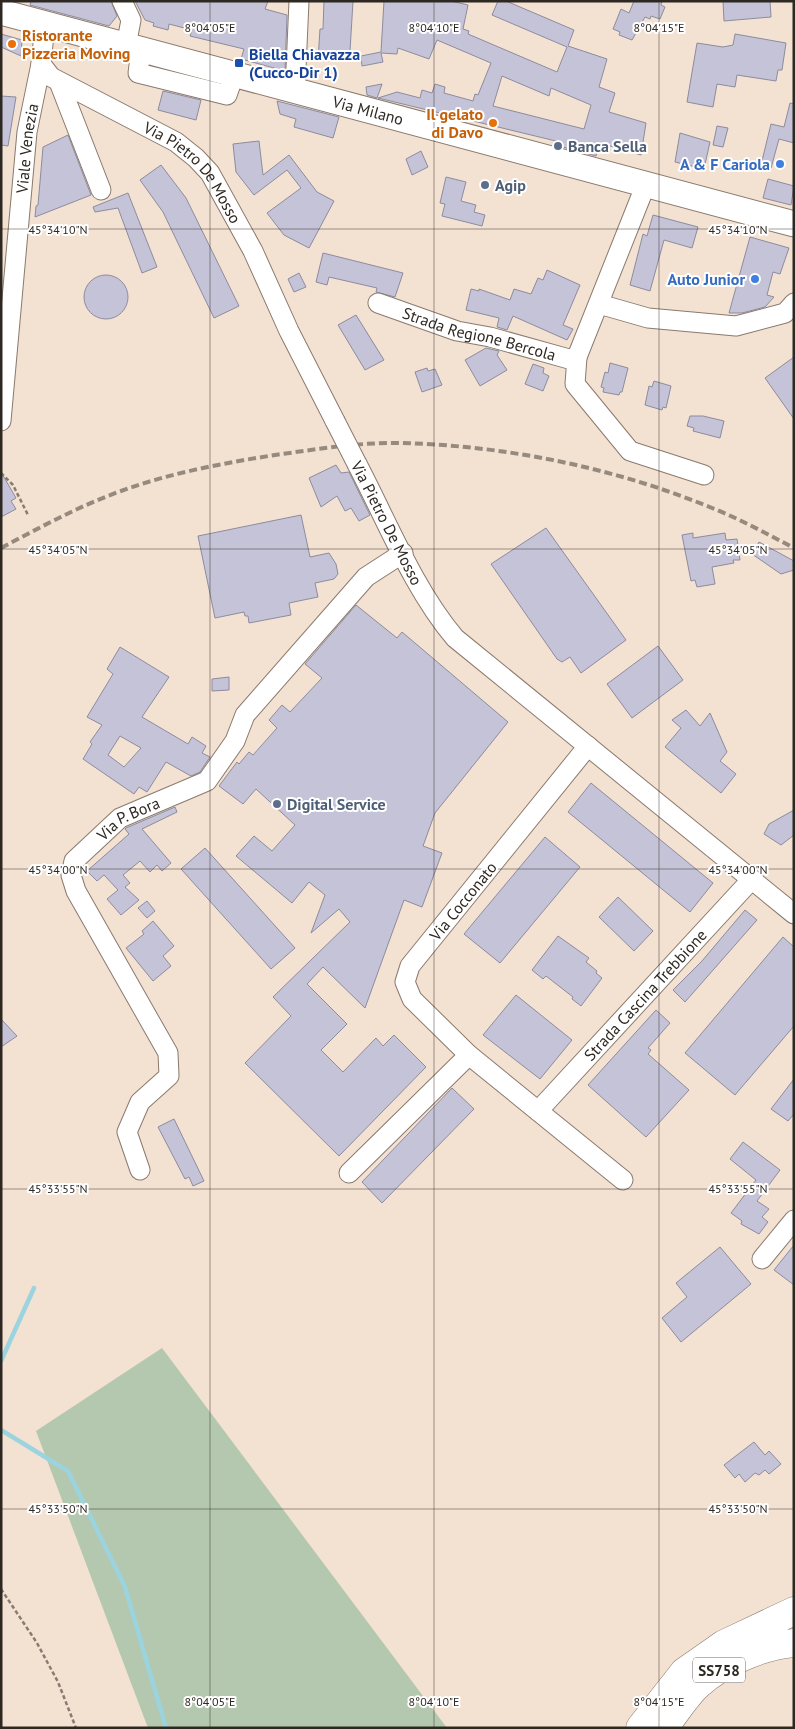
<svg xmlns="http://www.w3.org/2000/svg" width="795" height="1729" font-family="'PT Sans',sans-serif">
<rect width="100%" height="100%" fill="#f3e1d2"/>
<!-- green -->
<path fill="#b3c8ae" d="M162,1348L447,1728H148L36,1431Z"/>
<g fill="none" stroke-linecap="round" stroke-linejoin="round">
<!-- stream -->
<path stroke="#9bd4de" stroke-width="4.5" d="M1,1361L34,1288
M1,1430L68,1471L125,1587L166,1728"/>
</g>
<!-- building -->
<path fill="#c5c3d7" stroke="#8d8b9e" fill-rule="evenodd" d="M31,1H111L117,16L109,26L30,5Z
M135,1H268L265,9L287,15L285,71L241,59L244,49L190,36L192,30L169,24L168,30L153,26L154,23L145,20Z
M324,1H353L350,51L318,60L320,29H323Z
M384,1H451L468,5L463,29L469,31L468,34L557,72L567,47L492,15L498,1H506L574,30L568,46L607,59L599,87L615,93L609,112L646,123L641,155L600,143L596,156L559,146L560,142L378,98L397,92L420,98L422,90L432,93L435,84L445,87L444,93L473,101L475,94L478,95L491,63L437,40L429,59L398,48L397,54L381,53L383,62L362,66L361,56L381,52ZM502,76L549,96L551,88L591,105L584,129L493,106Z
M634,1H662L661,5L665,7L660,19L651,16L650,19L645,17L632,40L619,35L620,32L613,29L621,9L629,13Z
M723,1H770L771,17L724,21Z
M1,34L22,40L21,56L1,47Z
M735,34L786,43L782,70H778L776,81L737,75L735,87L717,84L713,107L687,102L697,43L723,47L733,45Z
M382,84L377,98L367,95L366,87Z
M163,91L201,100L196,120L158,110Z
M1,96L16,97L8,146L1,145Z
M277,101L339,117L333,138L294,127L296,119L280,114Z
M790,103L794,104V143L779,139L771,168L761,165L771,124L784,127Z
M717,126L728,128L723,147L713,145Z
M680,133L710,142L704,169L675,162Z
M68,135L91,195L35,217L36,206L38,205L43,147Z
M259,141L263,175L289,155L317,192L334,201L309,248L284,235L267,213L301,188L287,170L254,195L236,172L233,144Z
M421,151L428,167L412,175L406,159Z
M161,165L186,198L239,306L214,318L163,212L140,180Z
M446,177L466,182L461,201L476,205L474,212L485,215L482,226L442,216L445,204L440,203Z
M768,179L794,186L791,205L763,198Z
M128,193L157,267L142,273L118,208L95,212L93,207Z
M653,215L698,227L692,248L664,240L650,291L630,285L643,234L647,236Z
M750,237L789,248L780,274L773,272L767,295L774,297L765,307L742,313H729Z
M323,253L403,273L395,297L376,292L377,288L329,277L327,285L316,282Z
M547,270L580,285L563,325L573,329L567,340L513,316L507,330L497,327L499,318L466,310L471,289L479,291V289L510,300L514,289L531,294L538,278L543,280Z
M299,273L306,287L294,292L288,279Z
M84 297a22 22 0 1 1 44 0a22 22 0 1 1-44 0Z
M356,315L384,360L365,370L338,325Z
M486,348L499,351L497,355L507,370L480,386L465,360Z
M794,357V419L765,378Z
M610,363L628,368L622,392H620L619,395L603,392L604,388L601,387L605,372L608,373Z
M533,364L544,368L543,373L549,376L543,391L525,384Z
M427,368L428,371L435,369L442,385L422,392L415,372Z
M654,381L671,386L666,408L663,407L662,410L645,405L649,386L652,387Z
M690,416H703L724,421L720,438L693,431L694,428L687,426Z
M336,465L341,473L349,472L370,515L359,521L351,508L345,511L337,496L321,507L309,478Z
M1,472L16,498L11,501L16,509L1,517Z
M301,515L310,557L329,553L336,564L338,574L334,579L315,583L318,597L289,603L291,615L249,623L248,616H245L244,612L215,618L198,536Z
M546,528L626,640L581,673L570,657L562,662L557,659L491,564Z
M693,533V538L725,533L726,540L737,539L740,560H733L734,563L712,567L715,584L697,587L695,580L691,581L682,535Z
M759,542L794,561V570L781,574L752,554Z
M356,605L397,638L402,632L508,722L435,813L423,846L442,853L422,907L404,900L365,1008L323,967L307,984L347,1024L321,1050L343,1072L376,1038L383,1046L394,1035L426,1067L339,1156L245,1063L291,1016L273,997L350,922L339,909L311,933L325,895L309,882L292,903L236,856L254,836L272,851L295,825L256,789L243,804L219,786L237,762L239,764L249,752L253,755L277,728L269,720L282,705L290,712L322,678L305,664Z
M658,646L683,680L632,718L607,684Z
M120,647L169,677L142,717L188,744L192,737L206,746L202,753L210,757L200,772L191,776L166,762L147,792L139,787L134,794L83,759L92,744L90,742L102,725L87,717L113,674L107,669ZM120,736L141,748L124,767L108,755Z
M229,677V690L212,691V679Z
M686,710L700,726L710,713L727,752L720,761L736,774L721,793L665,747L681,728L672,720Z
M591,783L713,883L690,912L568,812Z
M175,807L177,812L142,829L171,863L162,871L157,865L150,872L140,861L123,875L130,883L125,887L139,900L121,915L107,899L118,890L104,875L97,881L87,871L129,834L125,829L126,828Z
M794,810V835L781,845L764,834L769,824Z
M545,837L580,867L500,963L464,934Z
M205,848L295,948L271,969L181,869Z
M618,897L653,931L634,951L599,917Z
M147,901L155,911L147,918L138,908Z
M745,910L757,920L685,1002L673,990L702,961Z
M153,921L174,946L163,956L171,966L153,981L126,948L144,934L142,931Z
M558,936L589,958L586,962L597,971L596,973L602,978L581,1006L572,999L573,997L546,976L543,979L532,970Z
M783,937L794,947V1026L735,1095L685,1053Z
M516,995L572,1040L540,1079L483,1035Z
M656,1010L670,1023L648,1048L651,1050L648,1054L689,1090L646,1137L588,1085Z
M1,1019L17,1036L1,1047Z
M794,1079V1114L788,1121L771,1109Z
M452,1088L474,1109L382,1203L362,1182Z
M174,1119L204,1181L193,1186L189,1177L185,1179L158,1127Z
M743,1142L780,1170L757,1201L769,1209L762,1217L768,1222L759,1234L741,1224L742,1221L731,1213L756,1180L730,1159Z
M794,1245V1285L774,1270Z
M720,1247L751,1284L681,1342L662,1318L687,1297L676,1283Z
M754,1442L765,1455L769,1451L781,1464L769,1474L765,1470L759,1475L755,1473L745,1482L739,1474L735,1478L724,1465Z"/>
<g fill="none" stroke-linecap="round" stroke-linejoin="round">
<!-- minor casing -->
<g stroke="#8a7a6d" stroke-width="21">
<g id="minor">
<path d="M122,1L131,20L126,46"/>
<path id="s1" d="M45,24L41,64L51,77L176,142L196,158L210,173L253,251L289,331L335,421"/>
<path d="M141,50L138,73L227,95L234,75"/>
<path d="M59,82L101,190"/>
<path d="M295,91L299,1"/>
<path id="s2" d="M378,303L457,331L490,337L569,359L577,357L646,184"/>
<path d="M599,304L648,318L736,326L785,313L794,303"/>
<path d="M577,357L575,384L630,451L704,475"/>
<path id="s3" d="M1,421L27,132L41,64"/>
<path d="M357,464C387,521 413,588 455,638L794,914"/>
<path d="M588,746L410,966L405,982L412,999L469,1055L623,1180"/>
<path id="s4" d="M538,1111L752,879"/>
<path id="s5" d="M140,1170L127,1132L140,1102L169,1076L168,1053L76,891L71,875L74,861L120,818L207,781L235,741L245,715L366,577L403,553"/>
<path d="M349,1173L469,1055"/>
<path d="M762,1259L794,1220"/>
</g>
</g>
<!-- major casing -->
<g stroke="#8a7a6d" stroke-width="27">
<g id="major">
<path id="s6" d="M1,12L794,224"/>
</g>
</g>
<!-- highway casing -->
<g stroke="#8a7a6d" stroke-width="29">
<path id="highway" d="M640,1728L684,1672L724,1644L794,1611
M664,1728C675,1714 685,1697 698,1685C722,1663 761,1646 794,1643"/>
</g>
<!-- path -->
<path stroke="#887c72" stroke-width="2.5" stroke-dasharray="4 2.5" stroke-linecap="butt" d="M1,473L13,485L28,515
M1,1589L37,1643L58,1682L76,1728"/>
<!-- minor -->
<use href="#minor" stroke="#fff" stroke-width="19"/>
<!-- major -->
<use href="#major" stroke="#fff" stroke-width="25"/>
<!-- highway -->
<use href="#highway" stroke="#fff" stroke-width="28"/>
<!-- rail -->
<path stroke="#968a7f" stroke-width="4" stroke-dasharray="8 4" stroke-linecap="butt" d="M1,548C41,527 79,506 121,491C170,473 224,463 275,455C318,449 360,442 403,443C508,446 615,468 712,508C740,519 767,534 794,548"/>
<!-- minor-bridge casing -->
<g stroke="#8a7a6d" stroke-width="21" stroke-linecap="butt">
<path id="minor-bridge" d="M335,421L357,464"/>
</g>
<!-- minor-bridge -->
<use href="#minor-bridge" stroke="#fff" stroke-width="19"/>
</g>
<!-- ticks -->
<path fill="none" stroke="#2e2822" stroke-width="1" stroke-opacity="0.45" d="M210,1V1728M434,1V1728M659,1V1728M1,229H794M1,549H794M1,869H794M1,1189H794M1,1509H794"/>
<!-- markers -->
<g fill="#e8710a" stroke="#fff" stroke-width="2">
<circle cx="12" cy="44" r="5"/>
<circle cx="493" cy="123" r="5"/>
</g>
<rect fill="#1a4fb4" stroke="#fff" stroke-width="2" x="234" y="58" width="10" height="10" rx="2.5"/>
<g fill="#5c6f8a" stroke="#fff" stroke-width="2">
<circle cx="558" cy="146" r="5"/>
<circle cx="485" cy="185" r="5"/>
<circle cx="277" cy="804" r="5"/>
</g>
<g fill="#3f7fe0" stroke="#fff" stroke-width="2">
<circle cx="780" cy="164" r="5"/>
<circle cx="755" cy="279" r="5"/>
</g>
<g text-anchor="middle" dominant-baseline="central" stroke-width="4" stroke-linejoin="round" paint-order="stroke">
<!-- shield labels -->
<rect fill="#fff" stroke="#6d6864" stroke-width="1" x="693" y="1657.5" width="52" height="25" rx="4"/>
<g font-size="15" font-weight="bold" fill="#2e2822">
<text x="719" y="1670">SS758</text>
</g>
<!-- food labels -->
<g font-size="16" font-weight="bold" fill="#c56008" stroke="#fff" text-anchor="start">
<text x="22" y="35">Ristorante<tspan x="22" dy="18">Pizzeria Moving</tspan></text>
<text x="483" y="114" text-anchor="end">Il gelato<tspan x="483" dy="18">di Davo</tspan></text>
</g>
<!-- transit labels -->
<g font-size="16" font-weight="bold" fill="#164399" stroke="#fff" text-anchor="start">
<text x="249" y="54">Biella Chiavazza<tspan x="249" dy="18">(Cucco-Dir 1)</tspan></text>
</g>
<!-- street labels -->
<g font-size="16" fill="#2e2822" stroke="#fff">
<text stroke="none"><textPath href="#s6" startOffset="380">Via Milano</textPath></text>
<text stroke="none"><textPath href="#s3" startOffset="274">Viale Venezia</textPath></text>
<text stroke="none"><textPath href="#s1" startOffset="231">Via Pietro De Mosso</textPath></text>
<text stroke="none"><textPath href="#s2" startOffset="106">Strada Regione Bercola</textPath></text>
<text transform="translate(387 523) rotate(63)">Via Pietro De Mosso</text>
<text stroke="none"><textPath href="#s5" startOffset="422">Via P. Bora</textPath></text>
<text transform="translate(463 901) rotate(-51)">Via Cocconato</text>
<text stroke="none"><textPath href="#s4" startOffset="158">Strada Cascina Trebbione</textPath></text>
</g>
<!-- service labels -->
<g font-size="16" font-weight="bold" fill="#4e5e75" stroke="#fff" text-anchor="start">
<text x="568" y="146">Banca Sella</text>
<text x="495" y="185">Agip</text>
<text x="287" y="804">Digital Service</text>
</g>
<!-- shop labels -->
<g font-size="16" font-weight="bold" fill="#366cbe" stroke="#fff" text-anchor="end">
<text x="770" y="164">A &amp; F Cariola</text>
<text x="745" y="279">Auto Junior</text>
</g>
</g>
<g font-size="12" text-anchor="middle" fill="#2e2822" stroke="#fff" stroke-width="4" stroke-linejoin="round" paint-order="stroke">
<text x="210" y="32">8°04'05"E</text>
<text x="434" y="32">8°04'10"E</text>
<text x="659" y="32">8°04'15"E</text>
<text x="58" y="234">45°34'10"N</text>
<text x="738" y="234">45°34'10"N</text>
<text x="58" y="554">45°34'05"N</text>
<text x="738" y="554">45°34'05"N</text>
<text x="58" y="874">45°34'00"N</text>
<text x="738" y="874">45°34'00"N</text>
<text x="58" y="1193">45°33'55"N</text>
<text x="738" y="1193">45°33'55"N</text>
<text x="58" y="1513">45°33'50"N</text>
<text x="738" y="1513">45°33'50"N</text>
<text x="210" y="1706">8°04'05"E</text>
<text x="434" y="1706">8°04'10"E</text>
<text x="659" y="1706">8°04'15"E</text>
</g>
<!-- border -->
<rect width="795" height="1729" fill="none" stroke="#2e2822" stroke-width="5"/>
</svg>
